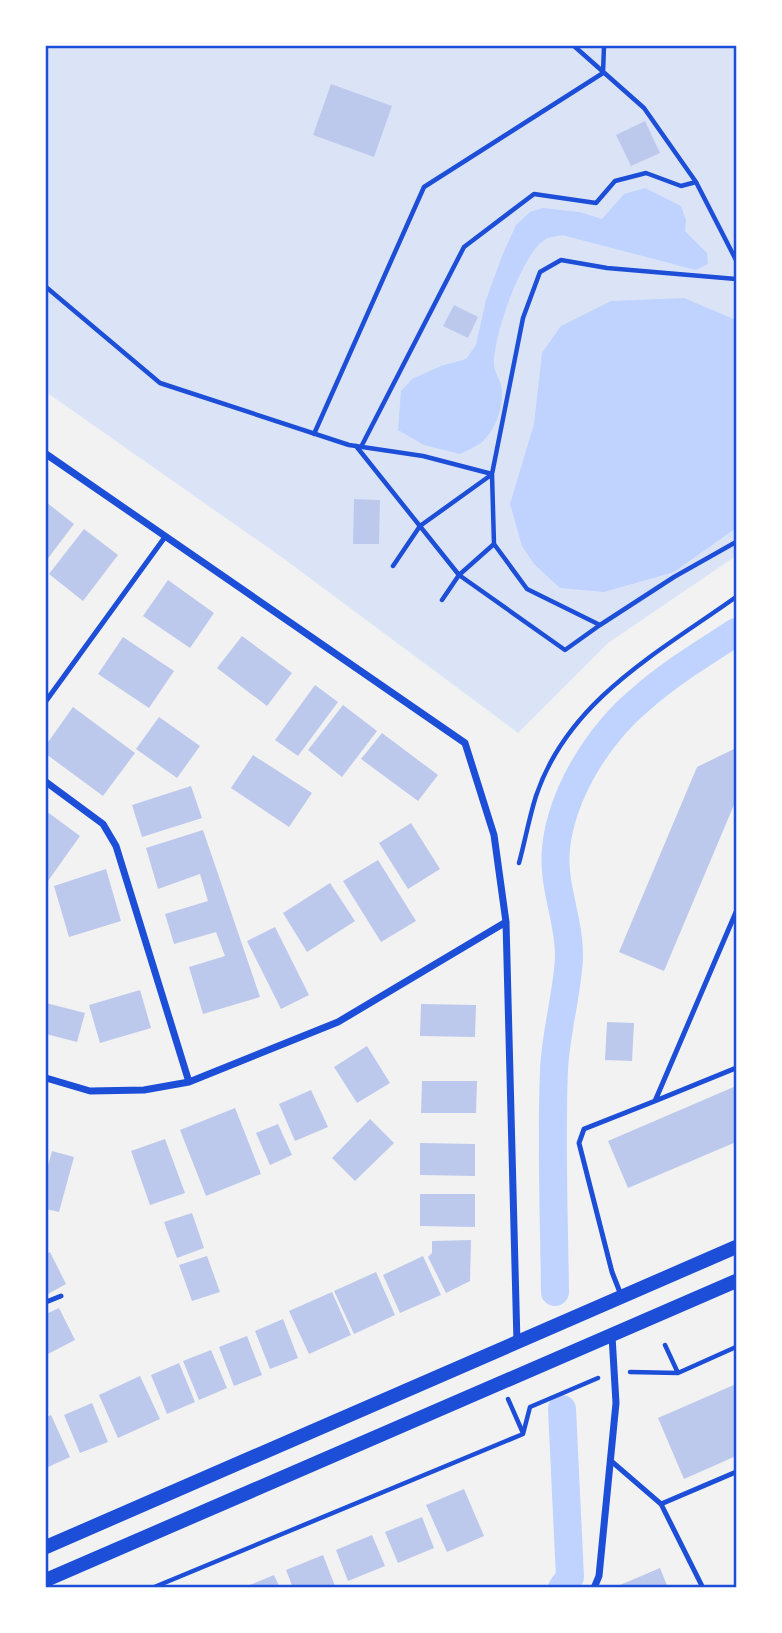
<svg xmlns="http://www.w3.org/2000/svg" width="782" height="1633" font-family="'IBM Plex Serif',serif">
<rect width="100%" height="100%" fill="#f2f2f2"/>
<!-- green -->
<path fill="#dbe4f7" d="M46,46H736V556L608,643L518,733L287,561L46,392Z"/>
<!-- water -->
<path fill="#bfd3fe" d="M645,188L681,206L686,220L685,231L707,253L708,264L696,270L562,235C557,236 550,237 546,239C522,252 492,339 494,366C495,374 502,382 502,391C503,407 496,429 484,440C478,446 468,450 460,454L424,445L398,430L401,391L412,379L441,366L466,359L476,345L486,300L502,256L516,225L530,212L543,208L579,212L602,219L624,194Z
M684,298L736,320V528L674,572L604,592L560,588L534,564L522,546L510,504L534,424L542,353L561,326L611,301Z"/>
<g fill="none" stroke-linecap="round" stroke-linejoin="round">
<!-- canal -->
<path stroke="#bfd3fe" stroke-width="28" d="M555,1292C554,1217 551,1142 554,1069C556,1031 567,995 569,958C570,921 552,886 556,848C562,792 599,734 641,699C670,673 704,653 736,632
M562,1588L570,1577L562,1409"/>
</g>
<!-- building -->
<path fill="#bdc9ec" d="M331,84L392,106L374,157L313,135Z
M645,121L660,153L631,166L616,135Z
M454,305L478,317L468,338L443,326Z
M354,499L380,500L379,544H353Z
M46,502L74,524L46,561Z
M84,529L118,555L83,601L49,574Z
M168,580L214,613L190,648L143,616Z
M242,636L292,673L267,706L217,668Z
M123,637L174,671L149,708L98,674Z
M315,685L338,702L298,756L275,740Z
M343,705L377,731L342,777L308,750Z
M73,707L135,753L103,796L46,754V745Z
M159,717L200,746L177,778L136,749Z
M382,733L438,775L418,801L361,759Z
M736,748V800L664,971L619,952L697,767Z
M253,755L312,793L289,827L231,788Z
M191,786L202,818L142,837L132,805Z
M46,811L80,836L48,881L46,879Z
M411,823L440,869L408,889L379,843Z
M203,830L260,997L203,1014L189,967L225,956L216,932L174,944L165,914L208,901L200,874L158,889L146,848Z
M378,860L416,921L381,942L343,881Z
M106,869L121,921L69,937L54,886Z
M330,883L355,921L307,952L283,913Z
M275,927L309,995L281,1009L247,941Z
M140,990L151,1028L100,1043L89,1005Z
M46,1003L85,1013L77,1042L46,1034Z
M421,1004L476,1005L475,1037L420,1036Z
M607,1022L634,1023L632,1061L605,1060Z
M367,1046L390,1083L357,1103L334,1067Z
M422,1081H477L476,1113H421Z
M736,1086V1142L628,1188L608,1141Z
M311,1090L328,1127L295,1141L279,1104Z
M235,1108L261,1174L206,1196L180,1130Z
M370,1119L394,1143L355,1181L332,1158Z
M278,1124L292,1155L270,1165L256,1133Z
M165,1139L185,1193L150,1205L131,1151Z
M420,1143L475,1144V1176L420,1175Z
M52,1151L74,1157L59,1212L46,1209V1173Z
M420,1194H475V1227L420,1226Z
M192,1213L204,1248L177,1258L164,1222Z
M471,1240L470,1281L446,1293L428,1257L432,1253V1241Z
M50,1252L66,1284L46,1295V1254Z
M207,1256L220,1292L192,1301L179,1265Z
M423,1256L441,1295L400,1313L383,1275Z
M376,1272L395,1315L354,1334L334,1291Z
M332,1292L351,1335L309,1354L289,1311Z
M59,1308L75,1340L46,1355V1314Z
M283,1319L298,1358L270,1369L255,1331Z
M247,1336L262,1375L234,1386L219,1347Z
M211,1350L227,1388L199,1400L183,1361Z
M179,1363L195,1402L167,1414L151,1375Z
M140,1376L160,1419L118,1438L99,1395Z
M736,1384V1456L684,1479L658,1418Z
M92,1403L108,1442L80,1453L64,1415Z
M51,1415L70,1457L46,1468V1417Z
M464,1489L484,1536L447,1552L426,1505Z
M422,1517L434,1548L398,1563L385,1532Z
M372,1535L385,1566L348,1581L336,1550Z
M323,1555L335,1586L293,1588L286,1570Z
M660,1568L668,1588H613Z
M274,1575L280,1588H245V1587Z"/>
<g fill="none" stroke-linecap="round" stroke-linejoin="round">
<!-- path -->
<path stroke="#1d4ed8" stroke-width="4.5" d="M574,46L644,108L696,182L736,260
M736,279L607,268L561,260L540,272L523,318L492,474L494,544L527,589L600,625L674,577L736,542
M46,287L160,383L349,445L423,456L492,474
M314,434L424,187L603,73L604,46
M356,446L459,575L565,650L600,625
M361,447L464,247L534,194L596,203L615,181L646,173L681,186L696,182
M393,566L420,526L491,475
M442,600L459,575L494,544
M519,863C525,841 529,818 536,796C568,700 659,652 736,597
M665,1345L678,1373
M630,1372L678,1373L736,1347
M508,1399L523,1433
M152,1588L523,1434L530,1407L598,1378"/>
<!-- service -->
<path stroke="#1d4ed8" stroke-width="5" d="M46,701L165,537
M655,1101L736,1068
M621,1295L612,1272L579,1143L584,1129L655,1101L736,912
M46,1302L61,1296
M610,1460L661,1504L703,1588
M661,1504L736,1472"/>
<!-- minor -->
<path stroke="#1d4ed8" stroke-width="7" d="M46,454L465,743L494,835L506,922L517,1343
M46,782L103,824L116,846L189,1082
M46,1078L90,1091L144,1090L189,1082L338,1022L506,922
M594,1588L599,1576L616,1403L612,1336"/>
<!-- secondary -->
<path stroke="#1d4ed8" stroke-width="14" d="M46,1547L736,1247
M46,1580L736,1281"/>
</g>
<!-- border -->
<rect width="782" height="1633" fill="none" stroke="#ffffff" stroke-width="94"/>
<rect x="47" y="47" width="688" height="1539" fill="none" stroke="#1d4ed8" stroke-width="2.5"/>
</svg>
